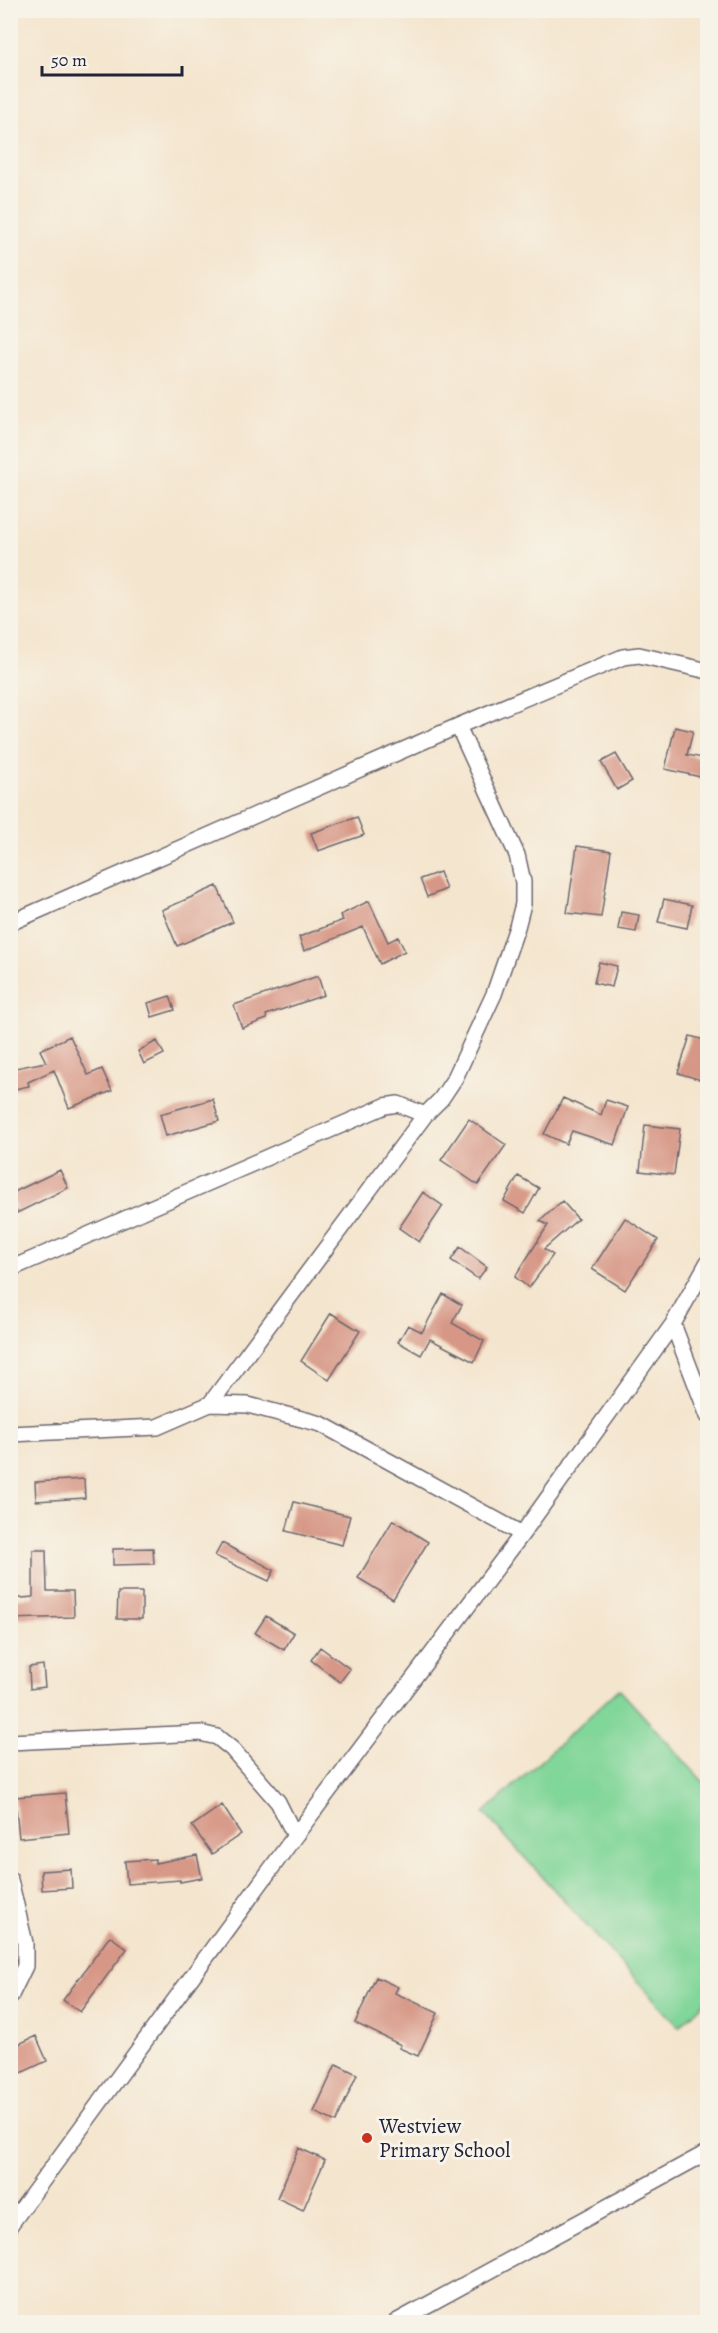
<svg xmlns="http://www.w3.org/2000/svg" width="718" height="2333" font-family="Alegreya,serif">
<rect width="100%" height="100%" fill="#f7f3e8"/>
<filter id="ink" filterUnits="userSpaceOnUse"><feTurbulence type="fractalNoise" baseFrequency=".0167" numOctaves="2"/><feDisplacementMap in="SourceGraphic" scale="12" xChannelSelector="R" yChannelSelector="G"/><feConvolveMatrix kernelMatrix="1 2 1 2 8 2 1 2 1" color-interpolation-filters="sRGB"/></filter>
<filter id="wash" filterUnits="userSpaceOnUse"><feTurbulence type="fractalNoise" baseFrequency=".008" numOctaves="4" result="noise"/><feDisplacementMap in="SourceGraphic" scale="24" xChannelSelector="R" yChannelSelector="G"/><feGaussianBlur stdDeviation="1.35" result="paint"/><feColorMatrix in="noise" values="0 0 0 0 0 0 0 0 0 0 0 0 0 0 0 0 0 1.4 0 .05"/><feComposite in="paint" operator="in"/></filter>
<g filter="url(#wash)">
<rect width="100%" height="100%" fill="#f4e5ce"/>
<!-- green -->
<path fill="#81d699" stroke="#527c6a" stroke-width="1.5" d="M619,1689L707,1786V2000L679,2027L484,1813Z"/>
<g id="blocks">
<!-- building -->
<path fill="#d79786" d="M675,727L693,731L687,755L708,759L705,778L665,769Z
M616,754L632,781L617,790L601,762Z
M357,817L364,835L318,851L311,833Z
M577,846L611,851L601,917L567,913Z
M440,872L446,889L427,897L420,879Z
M217,886L233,922L177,946L162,910Z
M664,899L692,905L687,928L658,922Z
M369,901L388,942L398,937L405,951L380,964L363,927L304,951L299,937L343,920L340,915Z
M621,912L639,915L636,932L618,929Z
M599,962L617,966L612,987L594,983Z
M318,976L324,995L266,1015L267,1019L242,1028L234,1005Z
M170,996L175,1010L152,1017L148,1003Z
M70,1036L88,1075L102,1069L112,1091L69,1108L54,1070L28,1082L29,1086L10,1090V1069L46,1062L40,1050Z
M690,1036L708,1041V1082L678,1073Z
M157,1041L164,1054L144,1064L138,1051Z
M563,1098L601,1115L606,1100L628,1107L615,1145L572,1131L566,1144L544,1134Z
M213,1099L219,1121L166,1136L160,1114Z
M469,1119L506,1145L478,1185L441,1160Z
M645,1125L680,1129L674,1175L640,1171Z
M60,1170L68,1188L17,1213L10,1194Z
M518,1176L539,1188L525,1213L504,1201Z
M423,1192L443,1206L419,1242L399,1228Z
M562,1201L578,1219L544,1249L553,1255L529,1288L515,1277L548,1225L540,1221Z
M625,1218L658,1240L625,1290L592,1269Z
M460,1247L487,1267L478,1279L451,1260Z
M443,1294L462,1305L452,1323L484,1341L474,1362L430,1339L421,1355L398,1342L408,1325L422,1332Z
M331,1313L360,1331L329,1380L301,1361Z
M84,1479L85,1498L36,1501L35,1482Z
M294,1502L350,1516L342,1545L286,1531Z
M393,1520L428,1542L393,1599L358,1578Z
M222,1543L274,1570L269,1581L215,1556Z
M153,1548L154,1564L113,1565V1549Z
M33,1550H46L47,1591H73L74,1617L10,1619V1599L33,1597Z
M118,1592H142V1619H117Z
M266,1616L294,1633L284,1650L255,1633Z
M320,1647L350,1669L340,1682L311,1660Z
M43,1665L45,1687L30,1689L29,1667Z
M65,1793L69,1833L19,1838L15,1797Z
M222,1805L241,1834L212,1854L192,1826Z
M197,1855L202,1878L180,1882V1880L127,1884L125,1861L155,1859V1863Z
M71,1869L72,1888L42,1890L41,1871Z
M110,1936L127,1949L80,2012L63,2000Z
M376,1977L398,1987L395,1993L438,2013L418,2056L399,2048L401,2045L355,2023Z
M36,2036L47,2061L21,2073L10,2048Z
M336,2064L357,2074L336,2122L314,2112Z
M299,2148L325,2160L303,2210L277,2198Z"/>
</g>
</g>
<g filter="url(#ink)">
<use href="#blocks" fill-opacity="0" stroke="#6c666e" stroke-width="1.5"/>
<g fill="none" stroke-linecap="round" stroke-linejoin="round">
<!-- street casing -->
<g stroke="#6c666e" stroke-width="18">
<path id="street" d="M10,923L458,726L623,657L639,655L708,671
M10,1269L385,1106L398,1104L425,1115
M673,1324L708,1416
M210,1404L248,1405L321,1424L522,1534
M10,1434L157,1427L210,1404L425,1115L441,1099L455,1078L494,994L517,927L523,904V882L517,855L458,726
M10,1742L200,1733L217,1737L232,1749L278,1802L295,1836
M10,1880L25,1943V1966L10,1997
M10,2225L295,1836L522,1534L673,1324L708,1262
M396,2322L708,2152"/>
</g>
<!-- street -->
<use href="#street" stroke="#fff" stroke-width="15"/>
</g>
</g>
<!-- markers -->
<circle fill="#c8321e" stroke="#f7f3e8" stroke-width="2" cx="367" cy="2138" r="6"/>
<g text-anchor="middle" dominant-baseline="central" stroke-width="6" stroke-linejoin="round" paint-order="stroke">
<!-- poi labels -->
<g font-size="21" fill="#22223b" stroke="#f7f3e8" text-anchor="start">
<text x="379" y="2126">Westview<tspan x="379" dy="24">Primary School</tspan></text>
</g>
</g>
<!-- margin -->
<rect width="718" height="2333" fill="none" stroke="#f7f3e8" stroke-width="36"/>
<!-- scale -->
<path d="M42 66v9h140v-9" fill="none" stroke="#22223b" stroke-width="3"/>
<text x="51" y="66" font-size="18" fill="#22223b" stroke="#f7f3e8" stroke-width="4.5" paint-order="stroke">50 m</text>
</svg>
